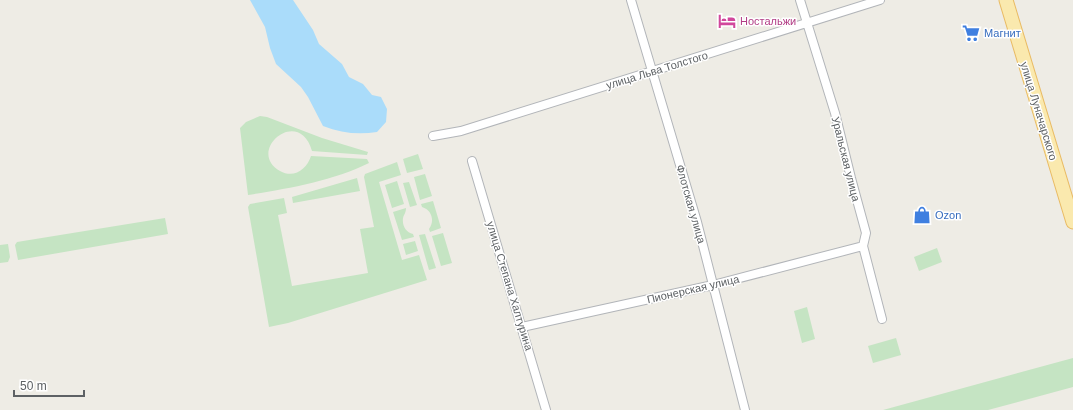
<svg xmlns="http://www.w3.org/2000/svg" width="1073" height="410" font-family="Arial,sans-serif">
<rect width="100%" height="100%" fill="#eeece5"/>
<!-- green -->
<path fill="#c5e4c3" d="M260,116L267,117L322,138L368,152L367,155L312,151C299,105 245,151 280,171C294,179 307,169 311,156L367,159L369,163C333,181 286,189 248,195L240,128L246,122Z
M418,154L423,169L407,173L403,159Z
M397,162L401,175L379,182L402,260L419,255L427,280L288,323L269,327L248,207L250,204L284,198L287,213L278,215L292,286L368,273L360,229L374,227L364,177L365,174Z
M425,174L432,196L420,200L414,177Z
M357,178L360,191L293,203L292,197Z
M397,181L404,204L392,208L385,185Z
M409,182L417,205L410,207L403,183Z
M433,201L441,228L430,232L429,229C435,221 432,210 422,207L421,204Z
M406,208C406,213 404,214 403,218C402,226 406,232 413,234L414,237L402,240L393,212Z
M165,218L168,234L18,260L15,245L17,242Z
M443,233L452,263L441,266L432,236Z
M425,234L436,268L429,270L419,235Z
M415,241L418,251L406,255L403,244Z
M8,244L10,257L8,262L0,263V245Z
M937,248L942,262L919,271L914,257Z
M807,307L815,339L802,343L794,311Z
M896,338L901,355L873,363L868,346Z
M1073,358V387L988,410H883Z"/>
<!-- water -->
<path fill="#aadcfa" d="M250,0H293L313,30L319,44L342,64L349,77L363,84L372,95L381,97L387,109L386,122L377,132C358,135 341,133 323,126L308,97L301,87L276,64L270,48L265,27Z"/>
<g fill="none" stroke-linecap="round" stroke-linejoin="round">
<!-- minor casing -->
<g stroke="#b2b5b9" stroke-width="10">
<path id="minor" d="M631,0L697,222L745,410
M800,0L835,113L851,178L866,233L863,246L882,319
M433,136L461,131L880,0
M472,161L546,410
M522,327L713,285L863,246"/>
</g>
<!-- primary casing -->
<g stroke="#e9bb64" stroke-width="15">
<path id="primary" d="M1006,0L1073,222"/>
</g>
<!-- minor -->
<use href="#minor" stroke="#fff" stroke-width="8"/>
<!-- primary -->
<use href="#primary" stroke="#fae9ae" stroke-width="13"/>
</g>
<!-- icons -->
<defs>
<g id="hotel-bare" transform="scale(1.38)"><path d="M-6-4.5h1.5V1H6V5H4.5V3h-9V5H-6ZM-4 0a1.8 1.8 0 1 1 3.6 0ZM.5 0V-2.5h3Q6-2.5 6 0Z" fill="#d1479c" stroke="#fff" stroke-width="2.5" paint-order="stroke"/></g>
<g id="supermarket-bare" transform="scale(1.38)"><path d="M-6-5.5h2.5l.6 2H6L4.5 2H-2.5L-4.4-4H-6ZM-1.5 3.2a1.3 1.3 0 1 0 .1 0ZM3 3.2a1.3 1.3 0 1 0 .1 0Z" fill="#3f7fe0" stroke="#fff" stroke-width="2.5" paint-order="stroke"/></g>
<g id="shop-bare" transform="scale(1.38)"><path d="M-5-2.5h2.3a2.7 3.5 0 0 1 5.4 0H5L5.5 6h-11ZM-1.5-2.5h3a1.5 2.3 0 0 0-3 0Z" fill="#3f7fe0" stroke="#fff" stroke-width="2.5" paint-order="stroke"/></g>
</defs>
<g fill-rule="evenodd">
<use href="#hotel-bare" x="727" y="21"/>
<use href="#supermarket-bare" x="971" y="33"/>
<use href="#shop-bare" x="922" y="215"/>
</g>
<g text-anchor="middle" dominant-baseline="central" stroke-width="3" stroke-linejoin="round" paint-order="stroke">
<!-- hotel labels -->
<g font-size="11" fill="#b23c85" stroke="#fff" text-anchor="start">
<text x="740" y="21">Ностальжи</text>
</g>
<!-- shop labels -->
<g font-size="11" fill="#366cbe" stroke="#fff" text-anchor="start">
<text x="984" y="33">Магнит</text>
<text x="935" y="215">Ozon</text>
</g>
<!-- street labels -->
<g font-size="11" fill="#5d6164" stroke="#fff">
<text transform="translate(657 70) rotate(-17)">улица Льва Толстого</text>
<text transform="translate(1039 111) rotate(73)">улица Луначарского</text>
<text transform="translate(846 159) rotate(76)">Уральская улица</text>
<text transform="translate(691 204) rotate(74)">Флотская улица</text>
<text transform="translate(510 286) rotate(73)">улица Степана Халтурина</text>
<text transform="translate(693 289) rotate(-13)">Пионерская улица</text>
</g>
</g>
<!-- scale -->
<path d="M14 390v6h70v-6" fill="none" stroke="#5d6164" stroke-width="2"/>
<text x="20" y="390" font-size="12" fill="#5d6164" stroke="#ffffff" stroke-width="3" paint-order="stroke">50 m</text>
</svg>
